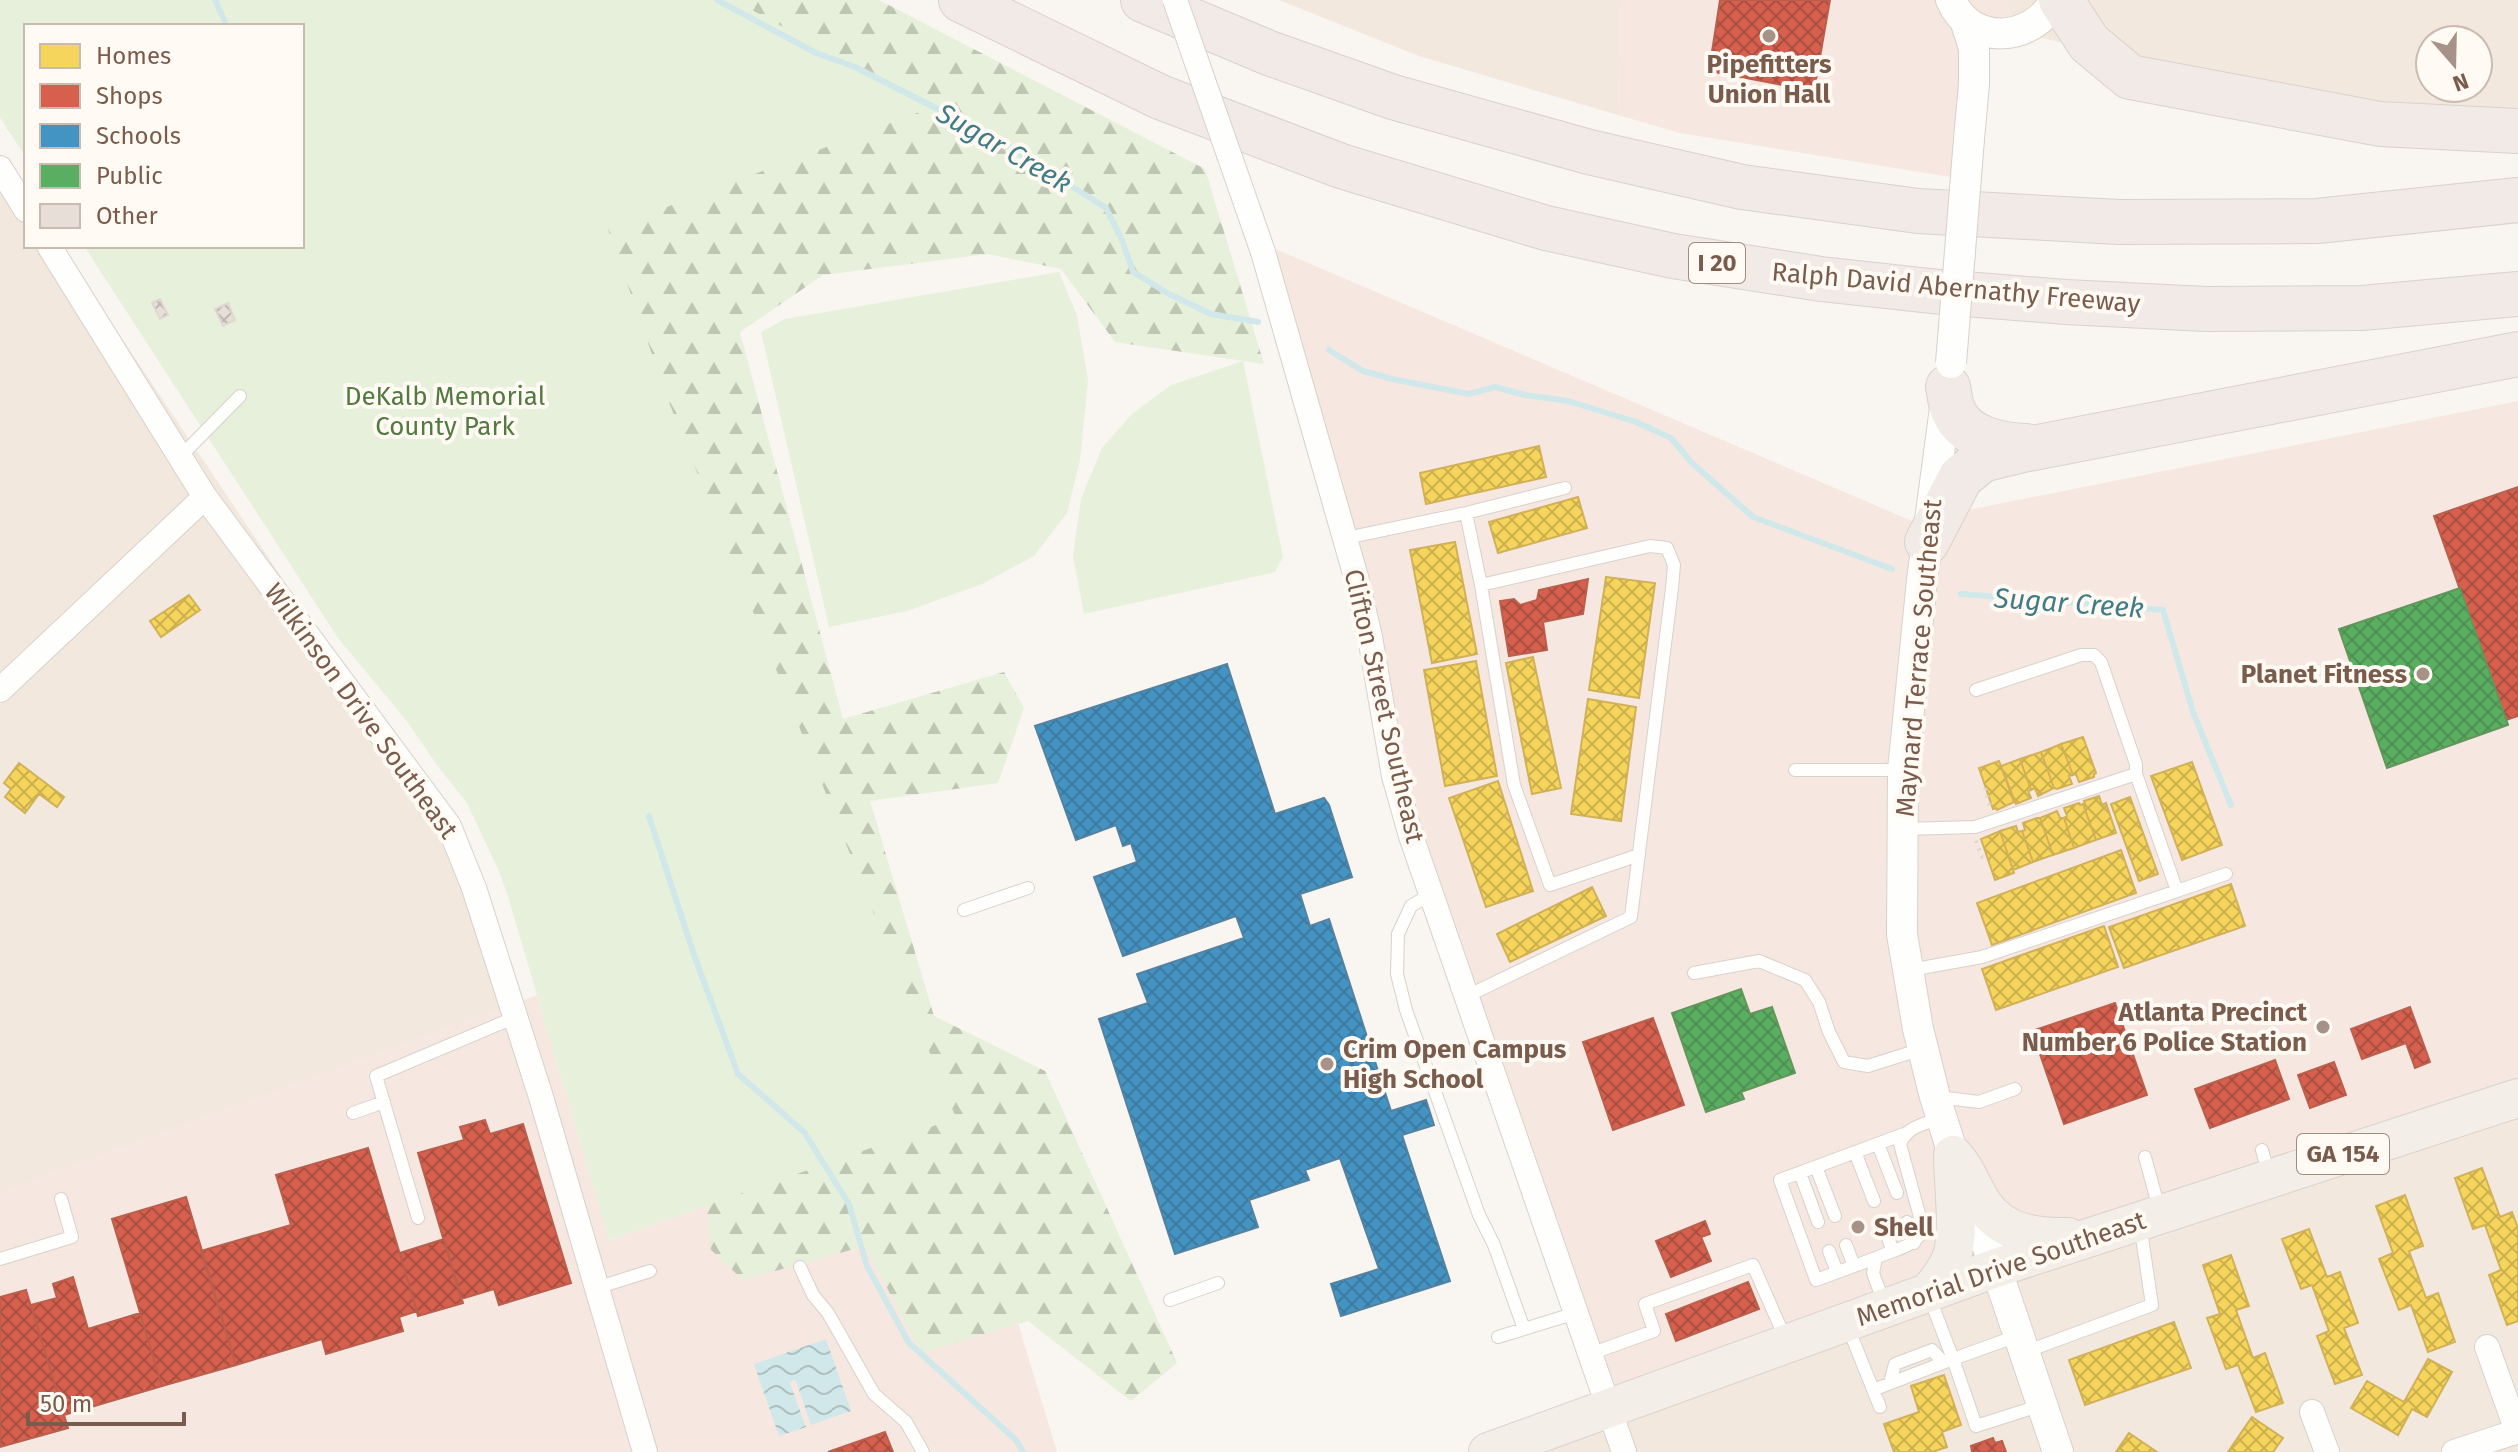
<svg xmlns="http://www.w3.org/2000/svg" width="2518" height="1452" font-family="'Fira Sans',sans-serif">
<defs>
<pattern id="forest-firs" width="22" height="20" patternUnits="userSpaceOnUse" patternTransform="scale(2)"><rect width="22" height="20" fill="#e7f0db"/><path d="M5 1l3.5 6h-7zM16 11l3.5 6h-7z" fill="#c0c6b4"/></pattern>
<pattern id="water-waves" width="16" height="10" patternUnits="userSpaceOnUse" patternTransform="scale(2)"><rect width="16" height="10" fill="#d0e8ea"/><path d="M0 5q4-4 8 0t8 0" fill="none" stroke="#aebfc0"/></pattern>
<pattern id="homes-cross-hatch" width="8" height="8" patternUnits="userSpaceOnUse" patternTransform="scale(2)"><rect width="8" height="8" fill="#f6d55c"/><path d="M0 0l8 8M0 8l8-8" fill="none" stroke="#ccb04e"/></pattern>
<pattern id="shops-cross-hatch" width="8" height="8" patternUnits="userSpaceOnUse" patternTransform="scale(2)"><rect width="8" height="8" fill="#d6604d"/><path d="M0 0l8 8M0 8l8-8" fill="none" stroke="#aa4f40"/></pattern>
<pattern id="schools-cross-hatch" width="8" height="8" patternUnits="userSpaceOnUse" patternTransform="scale(2)"><rect width="8" height="8" fill="#4393c3"/><path d="M0 0l8 8M0 8l8-8" fill="none" stroke="#3d7ba1"/></pattern>
<pattern id="public-cross-hatch" width="8" height="8" patternUnits="userSpaceOnUse" patternTransform="scale(2)"><rect width="8" height="8" fill="#5aae61"/><path d="M0 0l8 8M0 8l8-8" fill="none" stroke="#4f9152"/></pattern>
<pattern id="building-cross-hatch" width="8" height="8" patternUnits="userSpaceOnUse" patternTransform="scale(2)"><rect width="8" height="8" fill="#e6ded7"/><path d="M0 0l8 8M0 8l8-8" fill="none" stroke="#bfb7b1"/></pattern>
</defs>
<rect width="100%" height="100%" fill="#f9f5f0"/>
<!-- residential -->
<path fill="#f2e8de" fill-rule="evenodd" d="M1279,0H1620L1618,115L1419,56Z
M2006,0H2518V117L2488,120L2260,87L2015,32ZM2430,40H2478V88H2430Z
M0,157L26,196V246H60L365,702L476,884L521,1002L0,1193Z
M2518,1099V1452H1514Z"/>
<!-- commercial -->
<path fill="#f6e8e1" d="M1620,0H2006L2015,32L1981,24L1963,179L1680,133L1618,115Z
M1252,239L1912,521L2518,401V1099L1608,1419L1401,786Z
M537,995L609,1240L956,1118L1057,1452H0V1192Z"/>
<!-- forest -->
<path fill="url(#forest-firs)" d="M0,0H879L1205,169L1264,364L1115,342L1061,269L988,254L823,275L740,332L843,719L1004,672L1024,708L998,783L870,801L934,1016L1045,1071L1177,1363L1131,1401L1028,1321L921,1353L865,1246L743,1280L711,1250L703,1164L302,26H26V157L0,117Z"/>
<!-- green -->
<path fill="#e7f0db" d="M0,0H733L933,107L608,229L668,400L956,1118L609,1240L507,893L498,869L467,803L437,765L406,720L338,638L84,246H302V26H26V157L0,117Z
M1059,272L1077,316L1088,380L1080,460L1067,513L1034,556L982,584L907,611L829,627L761,332L785,319Z
M1243,361L1283,557L1275,572L1084,614L1073,556L1081,499L1102,448L1132,414L1171,385Z"/>
<!-- water -->
<path fill="url(#water-waves)" d="M826,1339L851,1411L811,1425L796,1381L793,1380L790,1383L806,1427L779,1436L754,1364Z"/>
<!-- homes -->
<path fill="url(#homes-cross-hatch)" stroke="#d1b158" stroke-width="2" d="M1539,446L1546,477L1426,504L1420,473Z
M1578,497L1587,528L1498,553L1489,522Z
M1455,542L1477,654L1432,663L1410,550Z
M1606,577L1655,583L1639,698L1589,690Z
M189,595L200,610L161,637L150,621Z
M1533,657L1561,788L1532,794L1506,663Z
M1476,661L1497,776L1445,786L1424,670Z
M1588,699L1636,707L1621,821L1571,814Z
M2083,737L2096,773L2094,774V777L2079,782L2076,774L2073,775L2061,744Z
M2061,744L2073,775L2069,776L2072,784L2057,789L2054,788L2041,752Z
M2041,752L2054,788L2038,796L2035,788L2031,790L2020,759Z
M2020,759L2031,790L2028,791L2031,798L2016,804L2001,766Z
M1999,761L2014,802L1997,810L1996,808L1993,809L1979,768Z
M2192,762L2222,845L2182,860L2151,776Z
M19,763L64,797L57,807L39,794L25,813L5,797L11,789L4,783Z
M1498,781L1533,891L1486,907L1449,798Z
M2099,796L2102,805L2106,803L2116,833L2096,840L2083,804H2085L2084,801Z
M2130,797L2158,874L2139,881L2111,804Z
M2079,803L2080,805L2083,804L2096,840L2074,848L2064,818L2067,816L2064,808Z
M2057,811L2060,818H2064L2074,848L2053,855L2040,818Z
M2037,818H2040L2053,855L2033,862L2022,831L2025,830L2023,823Z
M2016,826L2018,832L2022,831L2033,862L2013,870L2000,831Z
M2000,831L2014,873L1995,880L1981,839Z
M2121,850L2136,893L1992,945L1977,903Z
M2231,884L2245,926L2124,968L2109,927Z
M1592,887L1606,916L1510,962L1497,934Z
M2104,926L2118,967L1996,1010L1982,969Z
M2482,1168L2500,1217L2512,1212L2518,1228V1321L2507,1325L2489,1275L2501,1270L2485,1225L2473,1229L2455,1178Z
M2405,1195L2423,1246L2409,1251L2426,1298L2438,1293L2455,1342L2428,1352L2411,1305L2399,1310L2379,1259L2393,1253L2376,1206Z
M2309,1229L2327,1277L2340,1272L2358,1323L2344,1328L2362,1375L2335,1384L2317,1336L2329,1331L2312,1285L2301,1289L2282,1239Z
M2231,1255L2249,1306L2236,1310L2253,1358L2265,1353L2283,1403L2256,1412L2238,1365L2226,1369L2207,1318L2220,1314L2203,1265Z
M2174,1322L2191,1368L2085,1405L2069,1360Z
M2428,1359L2452,1372L2427,1417L2412,1409L2398,1435L2351,1408L2367,1381L2404,1402Z
M1944,1375L1961,1425L1942,1432L1947,1447L1932,1452H1894L1884,1424L1919,1412L1911,1386Z
M2252,1417L2283,1438L2273,1452H2228Z
M2129,1433L2157,1452H2116Z"/>
<!-- shops -->
<path fill="url(#shops-cross-hatch)" stroke="#ba5f4d" stroke-width="2" d="M1720,0H1830L1814,91L1709,71Z
M2518,487V716L2506,720L2434,516Z
M1588,579L1583,614L1543,622L1547,650L1509,656L1500,601L1514,599L1520,605L1537,600L1539,590Z
M2115,1003L2147,1095L2064,1124L2032,1031Z
M2410,1007L2430,1062L2415,1068L2406,1043L2362,1059L2351,1029Z
M1653,1018L1684,1105L1613,1130L1583,1042Z
M2275,1060L2289,1099L2210,1128L2195,1089Z
M2334,1062L2346,1095L2310,1108L2298,1075Z
M485,1120L490,1134L523,1124L571,1283L499,1305L494,1289L461,1299L418,1153L464,1140L460,1127Z
M368,1148L417,1311L399,1317L403,1331L326,1354L322,1339L236,1365L201,1251L291,1225L276,1175Z
M186,1197L236,1365L162,1386L112,1219Z
M1705,1221L1710,1234L1701,1237L1711,1261L1671,1277L1656,1241Z
M444,1239L463,1303L418,1316L400,1253Z
M73,1277L88,1329L140,1313L162,1386L64,1415L31,1305L57,1298L53,1284Z
M1748,1282L1759,1309L1676,1341L1666,1314Z
M26,1290L68,1428L0,1447V1297Z
M885,1432L893,1452H828Z
M1993,1438L1995,1443L2002,1441L2006,1452H1972L1971,1446Z"/>
<!-- schools -->
<path fill="url(#schools-cross-hatch)" stroke="#5482a0" stroke-width="2" d="M1227,664L1275,814L1324,798L1329,805L1352,877L1300,894L1310,926L1329,919L1391,1111L1426,1100L1434,1125L1402,1135L1450,1281L1341,1316L1331,1284L1379,1269L1340,1158L1305,1170L1309,1180L1249,1200L1258,1227L1175,1254L1099,1019L1148,1003L1137,974L1244,938L1236,916L1123,956L1094,877L1137,862L1131,843L1123,846L1116,825L1076,840L1035,726Z"/>
<!-- public -->
<path fill="url(#public-cross-hatch)" stroke="#64955b" stroke-width="2" d="M2460,588L2508,725L2387,768L2339,629Z
M1741,989L1750,1014L1772,1007L1795,1073L1741,1092L1744,1099L1706,1112L1672,1013Z"/>
<g fill="none" stroke-linecap="round" stroke-linejoin="round">
<!-- stream -->
<path stroke="#d0e8ea" stroke-width="6" d="M215,0L227,26
M717,0L816,53L855,67L997,139L1106,208L1122,240L1133,272L1169,294L1211,314L1258,322
M1329,350L1363,371L1392,379L1469,394L1495,387L1525,395L1568,401L1636,422L1671,438L1692,463L1753,517L1892,569
M1961,594L2163,610L2193,712L2231,805
M649,816L693,952L738,1074L804,1132L849,1204L867,1266L909,1343L1016,1440L1023,1452"/>
</g>
<!-- building -->
<path fill="url(#building-cross-hatch)" stroke="#e2d8d2" stroke-width="2" d="M160,299L168,315L160,319L152,303Z
M228,303L235,320L223,326L215,309Z"/>
<g fill="none" stroke-linecap="round" stroke-linejoin="round">
<!-- service casing -->
<g stroke="#d7d1cb" stroke-width="14">
<path id="service" d="M180,457L240,396
M1466,513L1481,585
M1346,538L1466,513L1565,488
M1795,770H1903
M1904,829L1975,827L2136,774
M2177,891L2226,874
M1431,894L1411,906L1398,934L1397,974L1406,1010L1479,1215L1494,1245L1524,1329
M964,910L1028,888
M1910,970L1982,957L2177,891L2136,774V764L2101,662L2094,655H2081L1976,690
M1694,973L1759,961L1805,980L1819,1002L1829,1032L1844,1062L1868,1066L1922,1049
M1467,996L1631,917L1672,588L1674,565L1667,548L1650,546L1481,585L1514,785L1550,885L1639,855
M1938,1097L1979,1102L2015,1089
M353,1113L384,1102
M1878,1144L1897,1193
M2262,1150L2269,1175
M1855,1152L1874,1201
M2145,1157L2160,1212
M1816,1167L1835,1216
M1800,1173L1818,1222
M418,1218L376,1076L516,1017
M1907,1222L1914,1243
M1885,1230L1893,1251
M1846,1245L1854,1266
M1829,1251L1837,1272
M1876,1258L1816,1280L1780,1180L1904,1134
M0,1259L72,1237L61,1199
M800,1267L813,1295L828,1313L874,1394L906,1422L923,1452
M596,1288L650,1271
M1170,1300L1218,1283
M1885,1306L1873,1273L1876,1258C1893,1249 1917,1248 1923,1228L1900,1144C1907,1126 1925,1124 1941,1118
M1847,1325L1880,1407
M2017,1336L1953,1359L1976,1426L2042,1405
M1498,1337L1576,1313
M2025,1352L2152,1305L2140,1224
M1590,1354L1654,1331L1645,1304L1753,1265L1786,1340
M1890,1383L1895,1364L1932,1350L1943,1362
M1873,1390L1953,1359L1929,1296"/>
</g>
<!-- minor casing -->
<g stroke="#d7d1cb" stroke-width="26">
<path id="minor" d="M0,168L26,210
M49,246L205,497L449,826L474,888L541,1097L645,1452
M1263,252L1356,577L1370,637L1394,776L1411,836L1624,1452
M0,690L205,497
M2487,1347L2517,1431
M2312,1412L2327,1452
M2454,1452L2518,1431"/>
</g>
<!-- tertiary casing -->
<g stroke="#d7d1cb" stroke-width="32">
<path id="tertiary" d="M1951,0C1971,47 2033,42 2055,0
M1965,20L1974,48V84L1969,139
M1947,393L1922,580L1903,770L1902,934L1918,1029L1935,1097L1962,1182L1996,1268L2058,1452"/>
</g>
<!-- primary casing -->
<g stroke="#dad1cc" stroke-width="40">
<path id="primary" d="M1953,1155C1967,1169 1972,1188 1983,1204C2003,1234 2034,1237 2068,1237
M1928,1293C1937,1282 1947,1271 1952,1256C1960,1231 1953,1183 1953,1155
M1488,1452L1996,1268L2518,1098"/>
</g>
<!-- motorway casing -->
<g stroke="#dad1cc" stroke-width="46">
<path id="motorway" d="M961,0L1160,97L1341,166L1546,228L1673,256L1821,279L1940,292L2066,302L2206,309L2362,308L2518,294
M1143,0L1269,53L1393,97L1589,152L1742,187L1918,211L2119,222L2317,221L2518,200
M2061,0L2089,43L2130,77L2380,124L2518,131
M1948,387C1950,395 1950,405 1954,412C1965,438 2000,445 2026,446
M1927,542L1961,477L1982,460L2023,450L2518,354"/>
</g>
<!-- path -->
<path stroke="#dcd5d0" stroke-width="4" stroke-dasharray="2 6" stroke-linecap="butt" d="M1986,788L1985,790L1990,806
M1976,841L1982,857L1988,858"/>
<!-- service -->
<use href="#service" stroke="#fefefd" stroke-width="12"/>
<!-- minor -->
<use href="#minor" stroke="#fefefd" stroke-width="24"/>
<!-- tertiary -->
<use href="#tertiary" stroke="#fefefd" stroke-width="30"/>
<!-- primary -->
<use href="#primary" stroke="#f3eee8" stroke-width="38"/>
<!-- motorway -->
<use href="#motorway" stroke="#f2eae7" stroke-width="44"/>
<!-- minor-bridge casing -->
<g stroke="#d7d1cb" stroke-width="26" stroke-linecap="butt">
<path id="minor-bridge" d="M1175,0L1263,252"/>
</g>
<!-- tertiary-bridge casing -->
<g stroke="#d7d1cb" stroke-width="32" stroke-linecap="butt">
<path id="tertiary-bridge" d="M1951,363L1969,139"/>
</g>
<!-- minor-bridge -->
<use href="#minor-bridge" stroke="#fefefd" stroke-width="24"/>
<!-- tertiary-bridge -->
<use href="#tertiary-bridge" stroke="#fefefd" stroke-width="30"/>
</g>
<!-- markers -->
<g fill="#a69286" stroke="#fffaf3" stroke-width="3">
<circle cx="1769" cy="36" r="8"/>
<circle cx="2423" cy="674" r="8"/>
<circle cx="2323" cy="1027" r="8"/>
<circle cx="1327" cy="1064" r="8"/>
<circle cx="1858" cy="1227" r="8"/>
</g>
<g text-anchor="middle" dominant-baseline="central" stroke-width="8" stroke-linejoin="round" paint-order="stroke">
<!-- shield labels -->
<g fill="#fffaf3" stroke="#a28b7f" stroke-width="2">
<rect x="1689" y="243" width="56" height="40" rx="6"/>
<rect x="2297" y="1134" width="92" height="40" rx="6"/>
</g>
<g font-size="24" font-weight="bold" fill="#7a5c4d">
<text x="1717" y="263">I 20</text>
<text x="2343" y="1154">GA 154</text>
</g>
<!-- poi labels -->
<g font-size="26" font-weight="bold" fill="#7a5c4d" stroke="#fffaf3" text-anchor="end">
<text x="1769" y="64" text-anchor="middle">Pipefitters<tspan x="1769" dy="30">Union Hall</tspan></text>
<text x="2407" y="674">Planet Fitness</text>
<text x="2307" y="1012">Atlanta Precinct<tspan x="2307" dy="30">Number 6 Police Station</tspan></text>
<text x="1343" y="1049" text-anchor="start">Crim Open Campus<tspan x="1343" dy="30">High School</tspan></text>
<text x="1874" y="1227" text-anchor="start">Shell</text>
</g>
<!-- street labels -->
<g font-size="26" fill="#7a5c4d" stroke="#fffaf3">
<text transform="translate(1956 288) rotate(5)">Ralph David Abernathy Freeway</text>
<text transform="translate(1919 658) rotate(-85)">Maynard Terrace Southeast</text>
<text transform="translate(1384 706) rotate(77)">Clifton Street Southeast</text>
<text transform="translate(361 711) rotate(54)">Wilkinson Drive Southeast</text>
<text transform="translate(2001 1269) rotate(-19)">Memorial Drive Southeast</text>
</g>
<!-- park labels -->
<g font-size="26" fill="#537a41" stroke="#fffaf3">
<text x="445" y="396">DeKalb Memorial<tspan x="445" dy="30">County Park</tspan></text>
</g>
<!-- water labels -->
<g font-size="28" font-style="italic" fill="#437c86" stroke="#fffaf3">
<text transform="translate(1004 148) rotate(30)">Sugar Creek</text>
<text transform="translate(2069 603) rotate(4)">Sugar Creek</text>
</g>
</g>
<!-- legend -->
<rect x="24" y="24" width="280" height="224" fill="#fffaf3" stroke="#cabbb1" stroke-width="2"/>
<rect x="40" y="44" width="40" height="24" fill="#f6d55c" stroke="#cabbb1" stroke-width="2"/>
<text x="96" y="64" font-size="24" fill="#7a5c4d">Homes</text>
<rect x="40" y="84" width="40" height="24" fill="#d6604d" stroke="#cabbb1" stroke-width="2"/>
<text x="96" y="104" font-size="24" fill="#7a5c4d">Shops</text>
<rect x="40" y="124" width="40" height="24" fill="#4393c3" stroke="#cabbb1" stroke-width="2"/>
<text x="96" y="144" font-size="24" fill="#7a5c4d">Schools</text>
<rect x="40" y="164" width="40" height="24" fill="#5aae61" stroke="#cabbb1" stroke-width="2"/>
<text x="96" y="184" font-size="24" fill="#7a5c4d">Public</text>
<rect x="40" y="204" width="40" height="24" fill="#e6ded7" stroke="#cabbb1" stroke-width="2"/>
<text x="96" y="224" font-size="24" fill="#7a5c4d">Other</text>
<!-- north arrow -->
<g transform="translate(2454 64) rotate(160)"><circle r="38" fill="#fffaf3" stroke="#cabbb1" stroke-width="2"/>
<path d="M0-6L14 30L0 20L-14 30Z" fill="#a69286"/>
<text y="-12" font-size="22" font-weight="bold" text-anchor="middle" fill="#7a5c4d">N</text>
</g>
<!-- scale -->
<path d="M28 1412v12h156v-12" fill="none" stroke="#7a5c4d" stroke-width="4"/>
<text x="40" y="1412" font-size="24" fill="#7a5c4d" stroke="#fffaf3" stroke-width="6" paint-order="stroke">50 m</text>
</svg>
